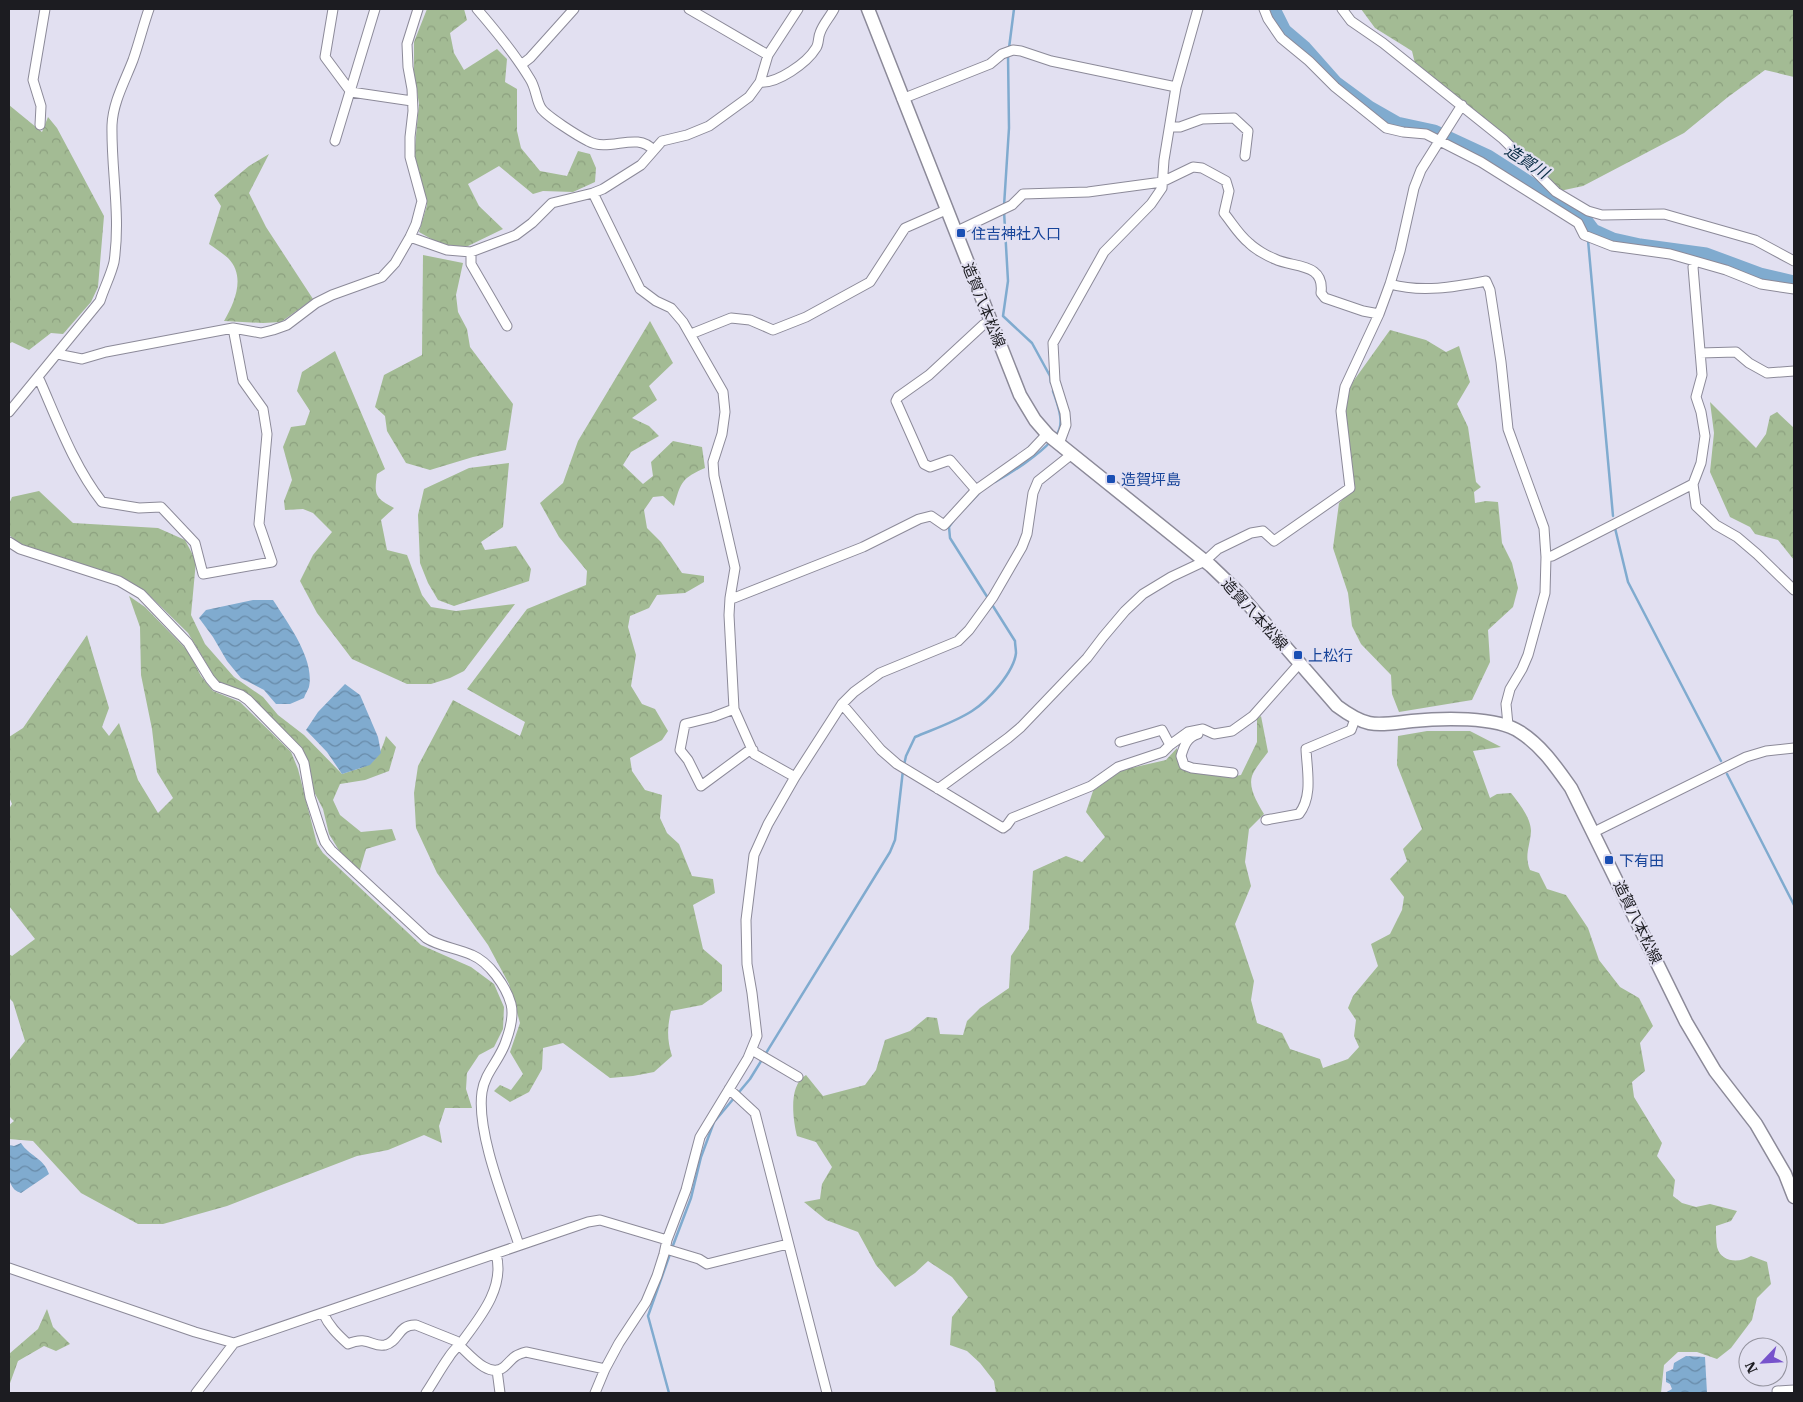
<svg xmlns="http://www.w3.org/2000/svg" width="1803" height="1402" font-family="'IBM Plex Serif','Noto Sans JP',serif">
<defs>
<pattern id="forest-crowns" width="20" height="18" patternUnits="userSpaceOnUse" patternTransform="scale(1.25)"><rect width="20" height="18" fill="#a3bb94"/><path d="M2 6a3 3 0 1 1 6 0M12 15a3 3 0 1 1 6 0" fill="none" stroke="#8ca07f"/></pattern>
<pattern id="water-waves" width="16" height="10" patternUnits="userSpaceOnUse" patternTransform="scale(1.25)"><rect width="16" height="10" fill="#80abcf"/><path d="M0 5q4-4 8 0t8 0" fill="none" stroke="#688aa8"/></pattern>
</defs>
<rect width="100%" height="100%" fill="#e2e0f1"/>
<!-- forest -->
<path fill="url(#forest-crowns)" d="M427,9H464L467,20L450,33L454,53L464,70L497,49L507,59L505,82L517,89V131L521,148L540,171L567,176L578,151L590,154L596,168L595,182L573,192L543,191L533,194L499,166L468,184L479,206L503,229L468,246L449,249L419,232L427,205L414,156L419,104L414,72V42Z
M1361,9H1794V77L1765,70L1728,97L1684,133L1583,186L1555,192L1540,176L1417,72L1412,51L1375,28Z
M9,105L42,132L48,117L57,128L104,216L98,287L91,302L63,334L51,333L29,350L12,342L9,344Z
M269,154L249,193L266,227L313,299L281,322L263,323L224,321C235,302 246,276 228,258C222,253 215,248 209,244L221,206L214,195L249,166Z
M423,255L463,263L456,295L458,312L467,329L470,347L513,404L506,450L473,457L430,470L406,463L387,431L385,416L375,407L384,375L422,355Z
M650,321L673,363L649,386L657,400L632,418L649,426L659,436L631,452L623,465L643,484L653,476L651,462L673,441L702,447L705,468C682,478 681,482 674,506L663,496L653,497L644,510L647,528L661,542L682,573L704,576V582L685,593L657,595L649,608L630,616L628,627L636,655L631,686L642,704L655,709L668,731L662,740L630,758L632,771L645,790L662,795L660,818L667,833L679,844L692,876L713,879L715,893L693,905L703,949L722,965V991L702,1005L671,1011C667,1028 667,1040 672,1056L654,1072L633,1076L610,1078L563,1043L543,1048L542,1069L529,1092L510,1102L494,1091L500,1085L511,1090L523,1074L510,1052L520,1023L509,984L488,945L437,873L416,828L414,793L418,766L453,700L520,736L525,722L467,689L527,609L586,585L587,571L559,537L540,503L563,483L578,441Z
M1390,330L1426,340L1446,352L1459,346L1470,382L1457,404L1468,427L1476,482L1481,487L1474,492L1475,503L1486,501L1498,502L1502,543L1512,563L1518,588L1513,607L1488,630L1490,662L1472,700L1399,712L1392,694L1391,675L1361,644L1352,626L1348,593L1333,548L1339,503L1354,489L1344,412L1347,390Z
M335,351L385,469L377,474C374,495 375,498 394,508L381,520L387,550L407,555L422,595L431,607L456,611L515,604L464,671L450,678L431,684H407L352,659L317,613L300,581L313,555L332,532L313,513L303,509L285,510L284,501L292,480L283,447L291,427L305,425L310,411L297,391L302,372Z
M1710,402L1756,448L1766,434L1770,416L1777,412L1794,428V560L1778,540L1755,534L1750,527L1730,517L1710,472L1714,433Z
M509,463L503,527L481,542L485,550L516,546L531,569L529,581L454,606L438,600L428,583L420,563L418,515L424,489L469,468Z
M39,491L73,523L158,528L185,540L196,561L191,615L205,644L234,677L263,697L278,715L304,735L342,774C370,765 377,766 386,736L396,747L389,771L365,780L340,784L333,800L340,815L361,832L392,829L396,840L366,849L359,873L340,852L329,834L323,809L312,788L308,767L303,750L242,692L217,681L188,633L145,591L121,578L35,550L19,543L9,535V504L12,497Z
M129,596L145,607L188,651L201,676L213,691L240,702L291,752L298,769L317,844L323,853L421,945L471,967L494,984L504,1007L503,1029L494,1047L479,1055L467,1073L466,1089L472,1108H445L439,1126L442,1143L424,1135L388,1150L357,1156L227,1206L163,1224H138L81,1193L33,1141L9,1139V1125L14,1121L9,1116V1061L25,1041L13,1002L9,998V954L12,956L35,939L9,906V809L12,804L9,797V737L23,728L87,635L109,708L102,727L109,736L119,723L138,780L158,813L173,798L157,772L152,729L141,675L140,627Z
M1261,716L1268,752C1263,759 1255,768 1252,776C1248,788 1258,804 1264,814L1249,829L1245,862L1251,886L1235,924L1254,981L1251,1000L1257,1023L1282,1033L1290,1049L1320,1059L1323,1068L1348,1059L1359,1047L1354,1036L1356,1020L1348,1008L1353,996L1378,966L1371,944L1390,934L1402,910L1404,897L1390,879L1407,861L1403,849L1422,829L1397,765L1398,736L1427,731H1470L1501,747L1473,751L1490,798L1497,794L1511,793C1519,803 1531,818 1531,831C1530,847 1524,855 1530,870L1539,873L1547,889L1566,895L1588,928L1599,960L1620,987L1639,998L1653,1026L1640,1043L1645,1071L1632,1082L1634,1097L1662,1143L1657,1156L1675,1180L1673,1196L1682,1203L1696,1207L1710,1204L1737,1211L1731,1221L1716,1226C1716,1233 1716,1241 1717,1247C1721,1263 1740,1263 1751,1256L1767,1262L1771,1284L1757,1298L1752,1320L1731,1348L1717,1359L1697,1352H1678L1664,1365L1661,1393H996L994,1381L980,1363L967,1351L950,1345L952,1317L968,1297L952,1277L928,1261L915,1273L895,1287L876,1265L858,1232L826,1220L804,1202L820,1199L822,1184L832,1167L816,1142L797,1136C793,1120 788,1085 806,1075L823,1096L865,1085L876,1070L885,1040L910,1031L927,1017L937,1018L940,1034L963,1035L967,1021L980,1008L1009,988L1011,956L1029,929L1033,871L1066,856L1082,862L1105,837L1086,812L1093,791L1122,770L1166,760L1177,748L1178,763L1187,772L1228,777L1241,775L1257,742V719Z
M47,1309L53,1327L70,1344L56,1351L44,1346L18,1361L9,1386V1354L38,1329Z"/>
<!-- water -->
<path fill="url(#water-waves)" d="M253,600H273C287,622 315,659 309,687C308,690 305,694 304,698L290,704H276L264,690L241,678L227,661L213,637L199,618L206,610Z
M345,684L360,695L378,737L381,753L370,765L342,774L327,752L306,730L318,712Z
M21,1143C29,1156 44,1158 49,1174L21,1193C3,1188 9,1160 9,1145L14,1146Z
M1686,1356L1705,1357L1707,1393H1665L1672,1389L1670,1384L1666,1382V1372L1673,1369L1674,1363Z"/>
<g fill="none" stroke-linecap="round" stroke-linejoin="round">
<!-- stream -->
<path stroke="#80abcf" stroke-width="2.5" d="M1009,48L1014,9
M1004,206L1009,128L1008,54
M1004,211L1008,281L1003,316L1032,343L1050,376L1051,383
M1587,223L1588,232
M1588,240L1613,516
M1053,391C1057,403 1066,424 1056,435
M995,482C1011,473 1039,455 1051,441
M965,508L982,490
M1615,528L1628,582L1721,761
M904,765L906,756L915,737C934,729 955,722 972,711C988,701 1014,672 1016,653C1016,649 1015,645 1015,641L950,538L949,527L953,521
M1727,774L1794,905
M672,1248L691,1198L701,1157L714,1122L750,1079L890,852L895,840L903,770
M669,1393L648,1316L670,1254"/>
<!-- river -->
<path stroke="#80abcf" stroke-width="15" d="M1274,9L1275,13L1284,31L1304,48L1335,83L1369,108L1397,124L1434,132L1488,157L1584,219L1593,231L1613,240L1640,246L1706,255L1760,275L1794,283"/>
<!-- street casing -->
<g stroke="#8c8a99" stroke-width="11">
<path id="street" d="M333,9L325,57L351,92L412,101
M477,9C496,31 515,54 530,79C536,88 536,100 541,108C546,116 578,136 588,141C609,153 637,131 653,150
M689,9L768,55
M1264,9L1268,19L1281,38L1309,61L1335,87L1386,128L1403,132L1426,134L1481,162L1578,223L1584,235L1612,246L1670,254L1726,270L1761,284L1794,289
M1342,9L1351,21L1383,43L1503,139L1556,192L1588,211L1602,215L1664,214L1755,240L1794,261
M521,65L530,58L574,9
M760,82C777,84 807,63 816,48C819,44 818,37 820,33C823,24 830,17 834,9
M902,99L990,64L1002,54L1013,50L1021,51L1051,61L1176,87
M40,125L41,106L33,80L45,9
M1170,127H1180L1202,119L1234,118L1248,131L1245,156
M335,141L375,9
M593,193L640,289L656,301L671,308L683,322L723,392L725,412L722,434L713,462L714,476L735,568L730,598L729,615L734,709L754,754L795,777
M955,232L1012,205L1023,194L1088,192L1162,182L1193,167L1202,168L1226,181L1229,191L1224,213C1232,223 1239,235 1249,243C1255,249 1267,256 1275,259C1293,268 1325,262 1321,293L1325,298L1363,311L1379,314
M410,237L447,250L471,252L516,235L532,223L552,203L593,193L603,189L641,165L662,141L687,135L709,126L749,97L760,82L768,55L798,9
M471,252V264L507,326
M1695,262L1693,267L1702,375L1696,397L1701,412L1705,436L1701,463L1693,484L1696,506L1716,525L1737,537L1757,554L1794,590
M1390,284C1422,293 1454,287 1486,281L1490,290L1501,362L1508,429L1544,528L1546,557L1545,593L1528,655L1522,669L1510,689L1506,704L1508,725
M691,334L731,318L750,320L773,330L806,317L870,282L905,228L946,210
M58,353L62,355L82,359L106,352L233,328L261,333L273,330L287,325L316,303L332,295L382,277L395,263L410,237L416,224L422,201L410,157V137L413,111L412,89L408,67L407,44L418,9
M1700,353L1736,352L1749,363L1767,373L1794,371
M37,378L40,381C58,422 74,466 102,502L139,508L161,507L195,543L203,574L272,562L259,524L267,434L263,409L243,381L233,328
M9,412L100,301C104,288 111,275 114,262C121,216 111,170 112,125C113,102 125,81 133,60C139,43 143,26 149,9
M1059,444L1066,425L1065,413L1055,381L1053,343L1104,252L1151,204L1162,188L1164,160L1176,87L1198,9
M976,490L950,460L930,467L924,464L896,401L898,397L929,375L983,325L990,321
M9,542L20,549L119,581L141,594L188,643L210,679L216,686L241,695L248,700L298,751L304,763L310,797L321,831L325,842L331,850L426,938C440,947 457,948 472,955C489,962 506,986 511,1004C514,1016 510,1030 506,1041C500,1060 485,1072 482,1092C476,1133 506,1205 519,1245
M1546,557L1552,556L1693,484
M730,598H734L863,547L919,519L931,516L944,525L976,490L1031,451L1047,434
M842,704L881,750L897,764L1003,828L1007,825L1012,818L1091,786L1118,767L1163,752L1170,745L1188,732L1203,729L1214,734L1232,731L1253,716L1299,664
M734,709L713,717L685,724L680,750L688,760L701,786L747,752L753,750
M1198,734C1187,737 1184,746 1181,756L1184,765L1192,768L1233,773
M1120,742L1162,730L1170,745
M938,789L1008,738L1021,727L1087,658L1103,637L1125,611L1143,594L1171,577L1205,561L1218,549L1251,533L1263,531L1274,541L1350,488L1341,411L1345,387L1379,314L1390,284L1400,251L1414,188L1421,170L1462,105
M1266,820L1299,814C1313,796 1307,771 1306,749L1351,730L1355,719
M1594,832L1746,757L1766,751L1794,748
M752,1050L798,1077
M729,1089L755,1113L827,1393
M666,1249L699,1259L707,1264L788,1244
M9,1268L195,1332L234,1343L588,1222L600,1220L667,1240
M323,1313C329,1326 337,1334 348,1344C368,1335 373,1348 385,1345C399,1342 398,1324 416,1325L456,1341L459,1345C470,1355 489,1379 504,1367C514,1358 512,1356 526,1352L605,1369
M497,1370L500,1393
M1777,1391L1794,1390
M196,1393L234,1343
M426,1393C434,1381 441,1368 449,1357C453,1350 460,1345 464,1339C482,1315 505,1286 496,1254
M595,1393L605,1369L619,1343L646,1302L657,1276L664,1254L667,1240L686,1190L700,1137L748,1058L757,1036L752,993L747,964L746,920L754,855L768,824L795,777L842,704L854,692L880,673L958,641L969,630L993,597L1022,547L1027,534L1033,493L1038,481L1072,454"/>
</g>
<!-- secondary casing -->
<g stroke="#8c8a99" stroke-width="15">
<path id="secondary" d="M868,9L1020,395L1035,420L1048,435L1211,566L1235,589L1337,706C1368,729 1376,725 1412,721C1441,718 1496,716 1520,732C1542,746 1556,767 1571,788L1686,1022L1715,1071L1756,1124L1785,1174L1794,1197"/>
</g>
<!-- street -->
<use href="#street" stroke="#fff" stroke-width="9"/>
<!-- secondary -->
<use href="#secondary" stroke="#fff" stroke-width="12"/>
</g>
<!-- markers -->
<g fill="#1a4fb4" stroke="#e2e0f1" stroke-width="2">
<rect x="956" y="228" width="10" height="10" rx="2.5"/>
<rect x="1106" y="474" width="10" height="10" rx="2.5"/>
<rect x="1293" y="650" width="10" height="10" rx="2.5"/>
<rect x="1604" y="855" width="10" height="10" rx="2.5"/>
</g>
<g text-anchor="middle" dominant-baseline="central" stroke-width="4.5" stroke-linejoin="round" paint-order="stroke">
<!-- transit labels -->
<g font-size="15" fill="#164399" stroke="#e2e0f1" text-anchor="start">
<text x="971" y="233">住吉神社入口</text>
<text x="1121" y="479">造賀坪島</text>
<text x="1308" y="655">上松行</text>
<text x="1619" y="860">下有田</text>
</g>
<!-- street labels -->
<g font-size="15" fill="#1c1c21" stroke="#e2e0f1">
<text transform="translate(984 305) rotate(68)">造賀八本松線</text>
<text transform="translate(1255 614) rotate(48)">造賀八本松線</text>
<text transform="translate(1638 922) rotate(64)">造賀八本松線</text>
</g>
<!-- water labels -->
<g font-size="16" font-style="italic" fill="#092c45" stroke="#e2e0f1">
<text transform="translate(1527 161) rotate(33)">造賀川</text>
</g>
</g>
<!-- border -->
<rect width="1803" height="1402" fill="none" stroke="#1c1c21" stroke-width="20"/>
<!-- north arrow -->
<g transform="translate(1763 1362) rotate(245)"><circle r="24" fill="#e2e0f1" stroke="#93929e"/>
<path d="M0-4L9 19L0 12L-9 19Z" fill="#7753cc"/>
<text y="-8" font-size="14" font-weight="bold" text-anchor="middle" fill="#1c1c21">N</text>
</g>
</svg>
